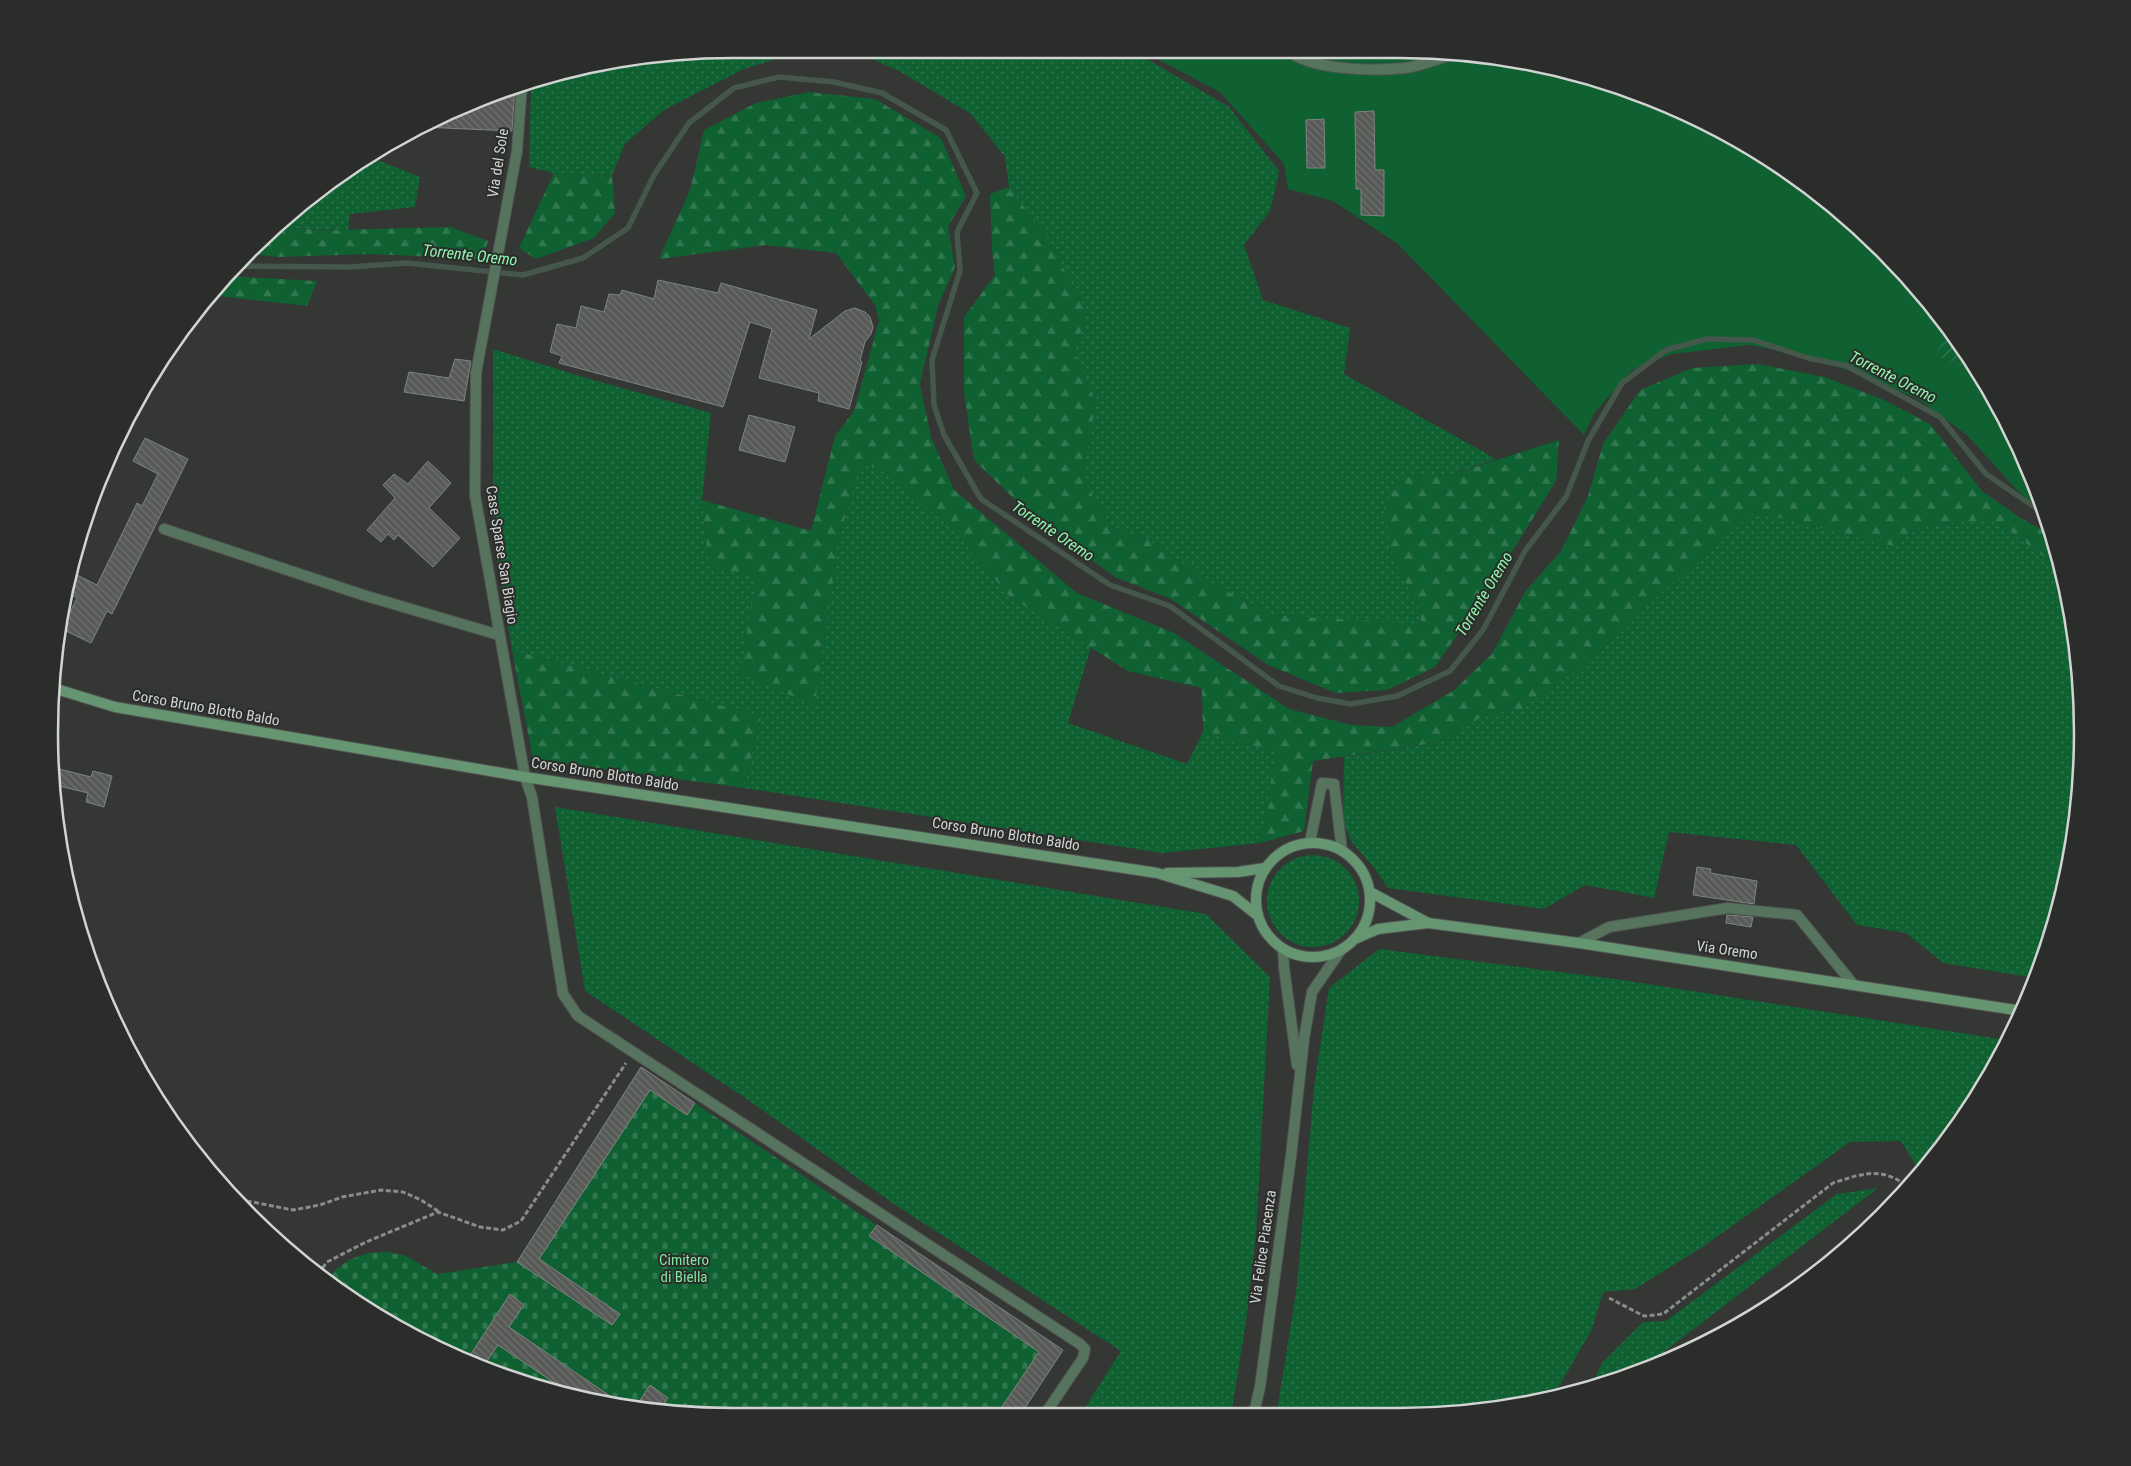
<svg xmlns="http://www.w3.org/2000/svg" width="2131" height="1466" font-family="'Roboto Condensed',sans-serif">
<defs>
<pattern id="grass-dots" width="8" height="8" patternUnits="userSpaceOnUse" patternTransform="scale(1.25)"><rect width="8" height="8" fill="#0f6132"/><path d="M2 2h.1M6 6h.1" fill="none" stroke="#31774f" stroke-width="1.8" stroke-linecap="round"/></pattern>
<pattern id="forest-firs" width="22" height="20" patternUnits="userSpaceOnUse" patternTransform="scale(1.25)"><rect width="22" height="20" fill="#0f6132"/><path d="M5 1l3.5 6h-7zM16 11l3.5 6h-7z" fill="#31774f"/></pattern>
<pattern id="cemetery-stones" width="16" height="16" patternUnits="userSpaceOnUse" patternTransform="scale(1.25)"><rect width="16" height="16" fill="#0f6132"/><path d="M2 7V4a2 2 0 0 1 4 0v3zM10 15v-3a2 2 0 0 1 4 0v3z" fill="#31774f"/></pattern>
<pattern id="garden-furrows" width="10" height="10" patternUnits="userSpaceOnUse" patternTransform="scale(1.25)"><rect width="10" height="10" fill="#0f6132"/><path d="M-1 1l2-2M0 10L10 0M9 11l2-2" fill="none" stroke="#31774f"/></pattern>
<pattern id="building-back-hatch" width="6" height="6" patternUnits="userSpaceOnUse" patternTransform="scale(1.25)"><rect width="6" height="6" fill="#575a57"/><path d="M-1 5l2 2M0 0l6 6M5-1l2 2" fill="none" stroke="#6e716e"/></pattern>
</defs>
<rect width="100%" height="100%" fill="#343734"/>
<!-- grass -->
<path fill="url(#grass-dots)" d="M733,49H808L744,69L664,110L625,144L612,175L554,173L529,167L531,81L556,72Z
M849,49H1150L1145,58L1229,107L1279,171L1270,211L1244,245L1263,300L1350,328L1344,374L1496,459L1443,477H1403L1393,559L1417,604L1422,625L1273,615L1211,583L1147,539L1111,526L1082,478L1096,403L1073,350L1088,314L1045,234L1009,187L1005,157L971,114L899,71Z
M367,156L420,177L415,207L350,214L348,230L280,228L353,164Z
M493,349L583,377L711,413L702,500L709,565L838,541L861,463L887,472L956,533L1009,596L1091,647L1068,723L1187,764L1203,732L1277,752L1260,843L1162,853L744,788L761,716L512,650L493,536Z
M1756,512L1893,546L1918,528L1958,522H1998L2060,569L2069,600L2082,733L2069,867L2035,978L1943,963L1906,933L1857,925L1796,845L1669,832L1654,898L1585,885L1544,909L1388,888L1375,869L1351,841L1343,821L1344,757L1440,742L1487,714L1520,710L1589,661L1690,566Z
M555,807L1206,914L1270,977L1256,1234L1246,1322L1231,1415L1224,1417H1079L1121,1351L894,1204L751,1102L585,991Z
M1267 901a46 46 0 1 1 92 0a46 46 0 1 1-92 0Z
M1379,949L1622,980L2006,1040L1967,1113L1919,1171L1901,1141L1850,1142L1704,1246L1635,1289L1603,1292L1592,1329L1553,1397L1531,1404L1398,1417H1276L1297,1286L1314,1087L1329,988Z
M1878,1188L1648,1364L1592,1384L1602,1363L1643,1322L1666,1321L1837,1194Z"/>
<!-- forest -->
<path fill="url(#forest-firs)" d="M809,92L875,99L941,138L966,196L948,227L955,267L938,306L920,384L931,437L954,490L1077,593L1174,633L1289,709L1351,725L1392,727L1453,691L1492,654L1525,592L1561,551L1588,496L1603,444L1640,390L1692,368L1758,364L1825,377L1884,400L1930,424L1982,491L2019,517L2049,534L2060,569L1998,522H1958L1918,528L1893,546L1756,512L1690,566L1589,661L1520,710L1487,714L1440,742L1313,761L1304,831L1260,843L1276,752L1203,732L1202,688L1128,671L1009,596L956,533L887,472L861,463L838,541L815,705L740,675L756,578L709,566L702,500L811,531L835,436L854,411L879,321L875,305L836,253L765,245L659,259L690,190L704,130L756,103Z
M554,173L612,175L615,213L594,238L536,259L519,248Z
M1009,187L1045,234L1088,314L1073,350L1096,403L1082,478L1111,526L1147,539L1211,583L1273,615L1422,624L1417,604L1393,559L1384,507L1403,477H1443L1559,440L1556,481L1487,592L1435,667L1387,690L1336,693L1268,665L1171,599L1115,577L1034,518L974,460L964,393V317L995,275L992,250L990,194Z
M450,227L488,241L483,259L369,254L279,257L250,254L280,228L334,230Z
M225,276L317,281L307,306L208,295Z
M512,650L761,716L744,788L533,759Z"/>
<!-- cemetery -->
<path fill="url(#cemetery-stones)" d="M641,1067L1063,1350L1019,1417H733L599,1404L471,1365L353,1302L326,1280L336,1269L351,1259L369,1253L387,1252L406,1256L437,1274L517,1262Z"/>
<!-- park -->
<path fill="#0f6132" d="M1138,49H1312L1360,58L1408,50L1531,62L1618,85L1740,140L1882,249L1967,353L2030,471L2042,511L2018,491L1967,435L1918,399L1867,377L1806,356L1749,345L1672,354L1632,370L1595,412L1584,435L1398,244L1333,201L1288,189L1284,164L1220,92Z"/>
<!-- garden -->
<path fill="url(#garden-furrows)" d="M1946,327L1967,353L1976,370L1936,356Z"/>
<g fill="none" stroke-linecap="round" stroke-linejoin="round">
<!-- stream -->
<path stroke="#45574b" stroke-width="5.5" d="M237,266L350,267L407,263L523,275L583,258L628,228L654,175L689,123L734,88L779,77L834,82L882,93L946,130L977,193L957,232L960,271L932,360L934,405L944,435L981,499L1110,585L1170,606L1279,686L1317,698L1351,704L1397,696L1450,671L1483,630L1525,551L1566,497L1588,441L1622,383L1666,350L1707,339L1753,340L1808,358L1847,366L1940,417L1986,474L2042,512"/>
</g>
<!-- building -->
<path fill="url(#building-back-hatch)" stroke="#808481" d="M515,86L512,131L422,127L471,101Z
M1374,111L1375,170H1384V216L1361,215V189H1356L1355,112Z
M1324,119L1325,168H1307L1306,120Z
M658,280L718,293L721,283L817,310L809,339L845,311L855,308L865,312L870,317L873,327L871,334L865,342L860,360L862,362L849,409L818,401L819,393L759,378L772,329L750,322L723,407L559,363L562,356L550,352L557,324L576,328L581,306L604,312L609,294L620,295L622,290L654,299Z
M455,359L471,361L464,401L404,392L409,372L449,378Z
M749,415L795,427L785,462L739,450Z
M145,438L188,459L112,614L107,611L91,643L62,629L77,598L68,593L73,573L97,585L137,503L142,506L158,474L133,461Z
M428,461L451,483L429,508L460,538L433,567L398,535L394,540L388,534L381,542L367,530L395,498L383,485L394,474L408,484Z
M51,767L91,777L93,771L112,776L104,807L86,802L88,793L51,784Z
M1697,867L1711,869L1710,873L1757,881L1754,904L1693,895Z
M1727,915L1753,917L1751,927L1726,923Z
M641,1067L695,1103L687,1115L650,1090L539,1259L620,1314L612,1325L517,1262Z
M877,1225L1063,1350L1019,1417H995L1039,1352L869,1236Z
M510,1294L524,1305L509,1327L626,1407L599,1404L574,1396L498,1345L483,1367L469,1357Z
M650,1385L668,1398L659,1410L635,1408Z"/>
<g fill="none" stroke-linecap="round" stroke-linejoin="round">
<!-- service casing -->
<g stroke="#505351" stroke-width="12">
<path id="service" d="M164,529L363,595L499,635
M1310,842L1322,783L1334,784L1342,851
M1579,943L1609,927L1728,908L1797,915L1853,984"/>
</g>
<!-- minor casing -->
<g stroke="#505351" stroke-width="12">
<path id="minor" d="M1286,49C1310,71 1374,71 1405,68C1421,66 1438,59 1453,54
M525,777L532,797L563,994L578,1016L1080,1344L1085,1349L1083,1358L1043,1417"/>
</g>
<!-- tertiary casing -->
<g stroke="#505351" stroke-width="12">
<path id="tertiary" d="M522,84L517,151L476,373L475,495L525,777
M1283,950L1284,967L1297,1065
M1253,1417L1260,1387L1291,1156L1304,1039L1312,992L1341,950"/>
</g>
<!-- secondary casing -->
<g stroke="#505351" stroke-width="12">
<path id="secondary" d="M53,688L115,707L525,777L1157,873L1233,896L1257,915
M1256 900a57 57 0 1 1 114 0a57 57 0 1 1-114 0Z
M1167,873L1238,872L1265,868
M1370,892L1428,923
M1355,939L1378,929L1428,923L1579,943L2022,1011"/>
</g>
<!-- path -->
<path stroke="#8a8c8a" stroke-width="3" stroke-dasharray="5 2.5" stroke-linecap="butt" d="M232,1198L293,1210L320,1205L342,1197L381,1190L403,1192L421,1200L438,1211
M318,1274L327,1262L366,1242L438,1212L480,1227L503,1230L521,1221L626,1063
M1609,1298L1644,1316L1663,1314L1833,1183C1861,1174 1881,1166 1907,1186"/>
<!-- service -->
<use href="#service" stroke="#56735d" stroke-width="10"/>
<!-- minor -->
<use href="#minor" stroke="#56735d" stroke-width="10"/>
<!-- tertiary -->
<use href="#tertiary" stroke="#56735d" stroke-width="10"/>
<!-- secondary -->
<use href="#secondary" stroke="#669572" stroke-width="10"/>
</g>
<g text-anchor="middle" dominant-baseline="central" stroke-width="4" stroke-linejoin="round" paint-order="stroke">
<!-- street labels -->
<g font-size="15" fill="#d2d4d3" stroke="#2a2d2a">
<text transform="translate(498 163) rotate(-81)">Via del Sole</text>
<text transform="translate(502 555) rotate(81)">Case Sparse San Biagio</text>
<text transform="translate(206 708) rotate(10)">Corso Bruno Blotto Baldo</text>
<text transform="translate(605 774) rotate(9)">Corso Bruno Blotto Baldo</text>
<text transform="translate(1006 834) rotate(9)">Corso Bruno Blotto Baldo</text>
<text transform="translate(1727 950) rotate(8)">Via Oremo</text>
<text transform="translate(1263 1247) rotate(-82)">Via Felice Piacenza</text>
</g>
<!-- park labels -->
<g font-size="15" fill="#81e69f" stroke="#2a2d2a">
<text x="684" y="1260">Cimitero<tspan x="684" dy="17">di Biella</tspan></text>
</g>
<!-- water labels -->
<g font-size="16" font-style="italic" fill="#90f5ad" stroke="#2a2d2a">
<text transform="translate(470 255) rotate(6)">Torrente Oremo</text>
<text transform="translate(1893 377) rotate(27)">Torrente Oremo</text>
<text transform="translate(1053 531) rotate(34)">Torrente Oremo</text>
<text transform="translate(1484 594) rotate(-59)">Torrente Oremo</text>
</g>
</g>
<!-- crop -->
<path d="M0 0H2131V1466H0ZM733 58H1399A675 675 0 0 1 2074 733V733A675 675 0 0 1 1399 1408H733A675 675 0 0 1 58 733V733A675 675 0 0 1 733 58Z" fill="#2a2d2a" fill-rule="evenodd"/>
<path fill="none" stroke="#d2d4d3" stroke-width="2.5" d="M733 58H1399A675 675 0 0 1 2074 733V733A675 675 0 0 1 1399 1408H733A675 675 0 0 1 58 733V733A675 675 0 0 1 733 58Z"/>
</svg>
